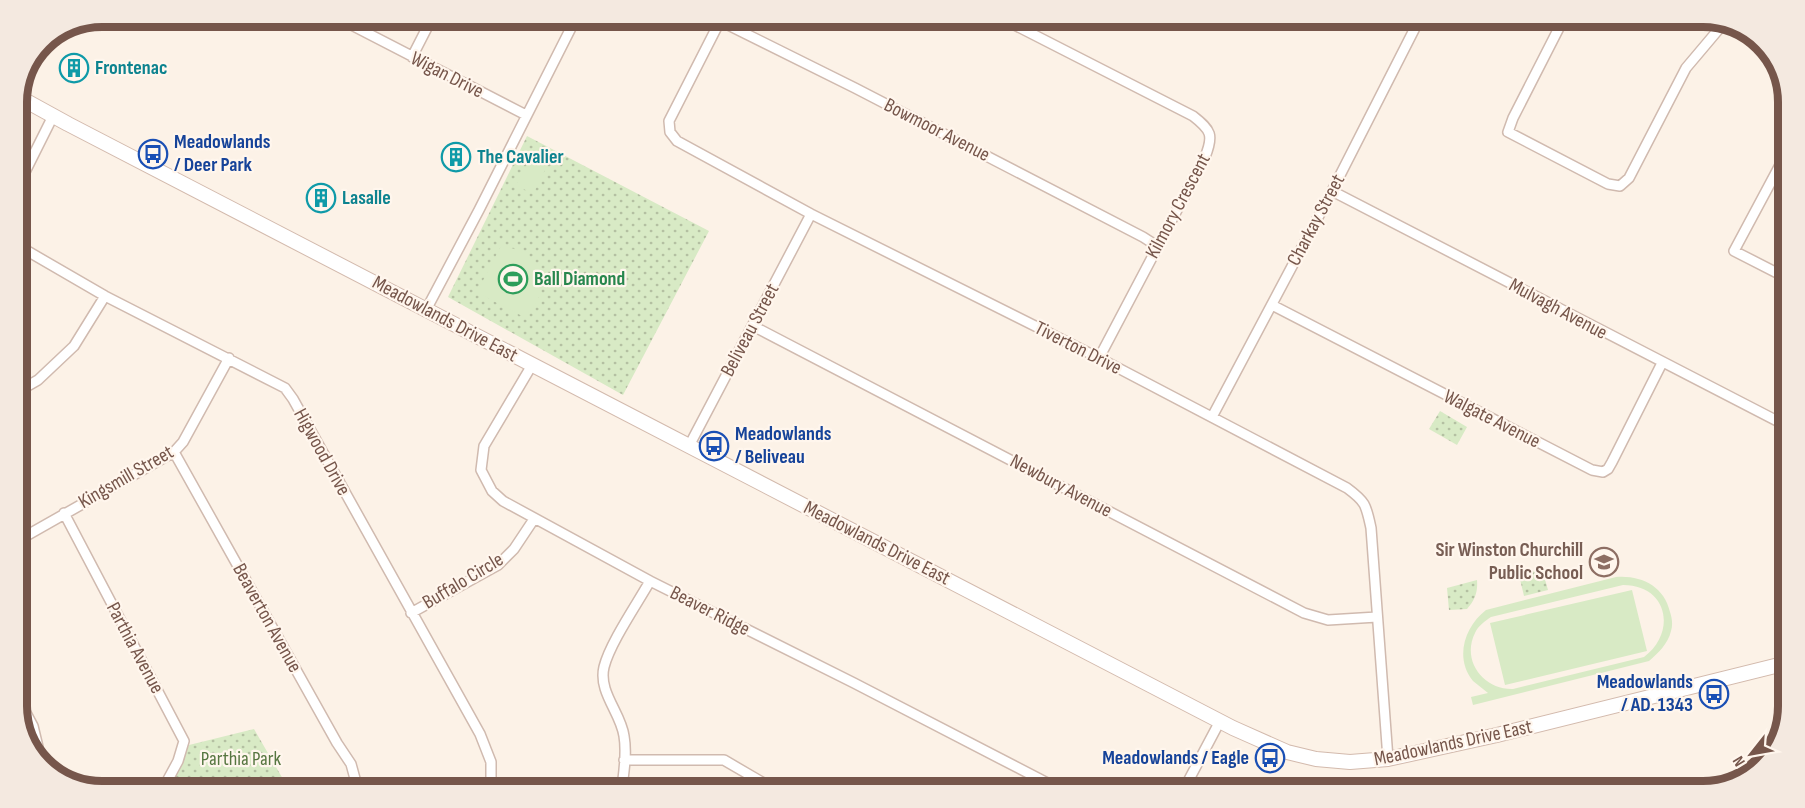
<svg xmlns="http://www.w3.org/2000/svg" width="1805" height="808" font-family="'Sofia Sans Condensed',sans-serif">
<defs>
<pattern id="park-dots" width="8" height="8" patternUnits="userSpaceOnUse" patternTransform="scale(1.5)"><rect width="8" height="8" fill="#d8eac5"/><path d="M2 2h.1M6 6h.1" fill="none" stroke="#b4c0a2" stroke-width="1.8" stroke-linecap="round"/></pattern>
</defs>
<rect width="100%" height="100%" fill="#fcf2e7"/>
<!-- park -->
<path fill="url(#park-dots)" d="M527,136L709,231L623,395L448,297Z
M1440,411L1467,427L1457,445L1429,429Z
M1542,569L1548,590L1524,596L1519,575Z
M1477,580C1478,592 1475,600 1467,609L1449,610L1447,588Z
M254,729L287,786L169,785L189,745Z"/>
<!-- pitch -->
<path fill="#d8eac5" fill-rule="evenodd" d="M530,159L546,168L533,194L516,185Z
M501,246C543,251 556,289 524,317L480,294L478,290Z
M1616,577C1641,575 1664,586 1670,612C1672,618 1673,625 1671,631C1668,644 1658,653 1649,661L1473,705L1471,697L1488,693C1483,689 1478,685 1473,681C1454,658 1465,626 1486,610ZM1623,585C1668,585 1677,632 1644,657L1513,689C1484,690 1461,661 1475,633C1478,626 1485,621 1491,617Z
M1632,590L1647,651L1505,685L1490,623Z"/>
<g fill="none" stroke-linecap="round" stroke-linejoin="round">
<!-- street casing -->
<g stroke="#d0baaf" stroke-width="12">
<path id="street" d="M336,17L526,115
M716,19L855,88L1143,237L1157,246
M1005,20L1193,116C1211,130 1214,135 1205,157L1099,358
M720,21L669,121L670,132L677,141L811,214L1099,358L1347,488C1366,502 1366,505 1371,528L1388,759
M1562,22L1513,118L1508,132L1608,184L1620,186L1629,178L1686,68L1724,23
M412,57L432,18
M17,188L53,116
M1332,191L1785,425
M17,245L105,296L285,388L293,399L480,734L491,762V787
M1787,278L1734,251L1788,150
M1272,305L1592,470L1603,472L1608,469L1612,462L1662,363
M426,310L479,210L576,18
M753,326L1304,613L1328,620L1377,617
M532,365L484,446L481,470L492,491L503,501L650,581L854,683L1059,789
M17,392L38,380L74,346L105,296
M1212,417L1332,191L1418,22
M689,446L811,214
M174,452L337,743L351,764L357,786
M64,513L184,741L178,761L165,785
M17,541L174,452L183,442L229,358
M411,613L498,565L514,549L534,519
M17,696L33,726L38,747L34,756
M624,760H724L772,788
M622,787C624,771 627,753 624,736C621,713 598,692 604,667C610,643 637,604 650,581
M1184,789L1220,721"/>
</g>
<!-- secondary casing -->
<g stroke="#d3baad" stroke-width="16">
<path id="secondary" d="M17,96L68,124L1233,728L1287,752L1316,759L1350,762L1388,759L1497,735L1783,664"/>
</g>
<!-- street -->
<use href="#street" stroke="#fff" stroke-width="9"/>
<!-- secondary -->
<use href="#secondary" stroke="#fff" stroke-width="14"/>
</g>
<!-- icons -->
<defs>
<g id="building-ring" transform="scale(1.5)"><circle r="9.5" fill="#fff6ed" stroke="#0f9aa8" stroke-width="1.5"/><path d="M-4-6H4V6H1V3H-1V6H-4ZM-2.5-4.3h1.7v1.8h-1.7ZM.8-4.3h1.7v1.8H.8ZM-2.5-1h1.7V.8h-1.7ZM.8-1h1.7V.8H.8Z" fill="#0f9aa8"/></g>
<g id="bus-ring" transform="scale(1.5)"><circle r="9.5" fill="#fff6ed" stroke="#1a4fb4" stroke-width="1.5"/><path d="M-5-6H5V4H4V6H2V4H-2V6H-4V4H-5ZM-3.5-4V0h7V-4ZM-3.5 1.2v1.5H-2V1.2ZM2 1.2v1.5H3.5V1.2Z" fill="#1a4fb4"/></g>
<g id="stadium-ring" transform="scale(1.5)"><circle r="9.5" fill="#fff6ed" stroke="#2e9e5b" stroke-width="1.5"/><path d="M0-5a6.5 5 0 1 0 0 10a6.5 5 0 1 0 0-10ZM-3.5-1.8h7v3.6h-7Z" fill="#2e9e5b"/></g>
<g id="school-ring" transform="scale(1.5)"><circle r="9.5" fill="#fff6ed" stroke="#8d6e63" stroke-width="1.5"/><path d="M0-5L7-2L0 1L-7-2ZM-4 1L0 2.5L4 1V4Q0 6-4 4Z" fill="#8d6e63"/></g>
</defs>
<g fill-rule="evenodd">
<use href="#building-ring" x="74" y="68"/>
<use href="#bus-ring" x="153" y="154"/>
<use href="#building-ring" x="456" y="157"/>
<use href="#building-ring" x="321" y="198"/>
<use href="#stadium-ring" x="513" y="279"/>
<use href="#bus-ring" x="714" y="446"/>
<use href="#school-ring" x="1604" y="562"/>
<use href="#bus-ring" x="1714" y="694"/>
<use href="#bus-ring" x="1270" y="758"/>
</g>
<g text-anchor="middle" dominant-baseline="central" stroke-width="4.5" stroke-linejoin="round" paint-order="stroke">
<!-- culture labels -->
<g font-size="20" font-weight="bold" fill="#0d838f" stroke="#fff6ed" text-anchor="start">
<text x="95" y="68">Frontenac</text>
<text x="477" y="157">The Cavalier</text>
<text x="342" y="198">Lasalle</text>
</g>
<!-- street labels -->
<g font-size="20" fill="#76564b" stroke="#fff6ed">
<text transform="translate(447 75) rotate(27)">Wigan Drive</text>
<text transform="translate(937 130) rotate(27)">Bowmoor Avenue</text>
<text transform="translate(1178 206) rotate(-62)">Kilmory Crescent</text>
<text transform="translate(1316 220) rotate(-62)">Charkay Street</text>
<text transform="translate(1558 309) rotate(28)">Mulvagh Avenue</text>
<text transform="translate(445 319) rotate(28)">Meadowlands Drive East</text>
<text transform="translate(750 330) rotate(-62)">Beliveau Street</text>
<text transform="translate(1078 348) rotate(27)">Tiverton Drive</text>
<text transform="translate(1492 419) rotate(27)">Walgate Avenue</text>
<text transform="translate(322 452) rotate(61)">Higwood Drive</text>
<text transform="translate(126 477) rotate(-30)">Kingsmill Street</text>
<text transform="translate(1061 486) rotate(28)">Newbury Avenue</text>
<text transform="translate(877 543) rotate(27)">Meadowlands Drive East</text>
<text transform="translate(463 581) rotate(-31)">Buffalo Circle</text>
<text transform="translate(710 611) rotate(27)">Beaver Ridge</text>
<text transform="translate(267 618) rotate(61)">Beaverton Avenue</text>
<text transform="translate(135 648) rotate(62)">Parthia Avenue</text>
<text transform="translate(1453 743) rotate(-12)">Meadowlands Drive East</text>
</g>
<!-- transit labels -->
<g font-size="20" font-weight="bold" fill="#164399" stroke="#fff6ed" text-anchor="start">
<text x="174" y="142">Meadowlands<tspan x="174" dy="23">/ Deer Park</tspan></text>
<text x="735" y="434">Meadowlands<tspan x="735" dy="23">/ Beliveau</tspan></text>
<text x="1693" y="682" text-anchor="end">Meadowlands<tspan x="1693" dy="23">/ AD. 1343</tspan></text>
<text x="1249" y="758" text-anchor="end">Meadowlands / Eagle</text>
</g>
<!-- leisure labels -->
<g font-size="20" font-weight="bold" fill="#27864d" stroke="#fff6ed" text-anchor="start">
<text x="534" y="279">Ball Diamond</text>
</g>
<!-- education labels -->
<g font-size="20" font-weight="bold" fill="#785e54" stroke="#fff6ed" text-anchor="end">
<text x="1583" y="550">Sir Winston Churchill<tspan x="1583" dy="23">Public School</tspan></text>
</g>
<!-- park labels -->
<g font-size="20" fill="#567640" stroke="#fff6ed">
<text x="241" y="759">Parthia Park</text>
</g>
</g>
<!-- crop -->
<path d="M0 0H1805V808H0ZM102 27H1703A75 75 0 0 1 1778 102V706A75 75 0 0 1 1703 781H102A75 75 0 0 1 27 706V102A75 75 0 0 1 102 27Z" fill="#f4e9e0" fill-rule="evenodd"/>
<path fill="none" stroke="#76564b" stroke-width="8" d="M102 27H1703A75 75 0 0 1 1778 102V706A75 75 0 0 1 1703 781H102A75 75 0 0 1 27 706V102A75 75 0 0 1 102 27Z"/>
<!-- north arrow -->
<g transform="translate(1751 754) rotate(239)" stroke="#fff6ed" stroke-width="4.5" paint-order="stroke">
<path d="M0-4.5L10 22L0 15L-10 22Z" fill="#76564b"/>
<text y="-9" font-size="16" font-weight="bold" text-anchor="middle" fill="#76564b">N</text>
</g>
</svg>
